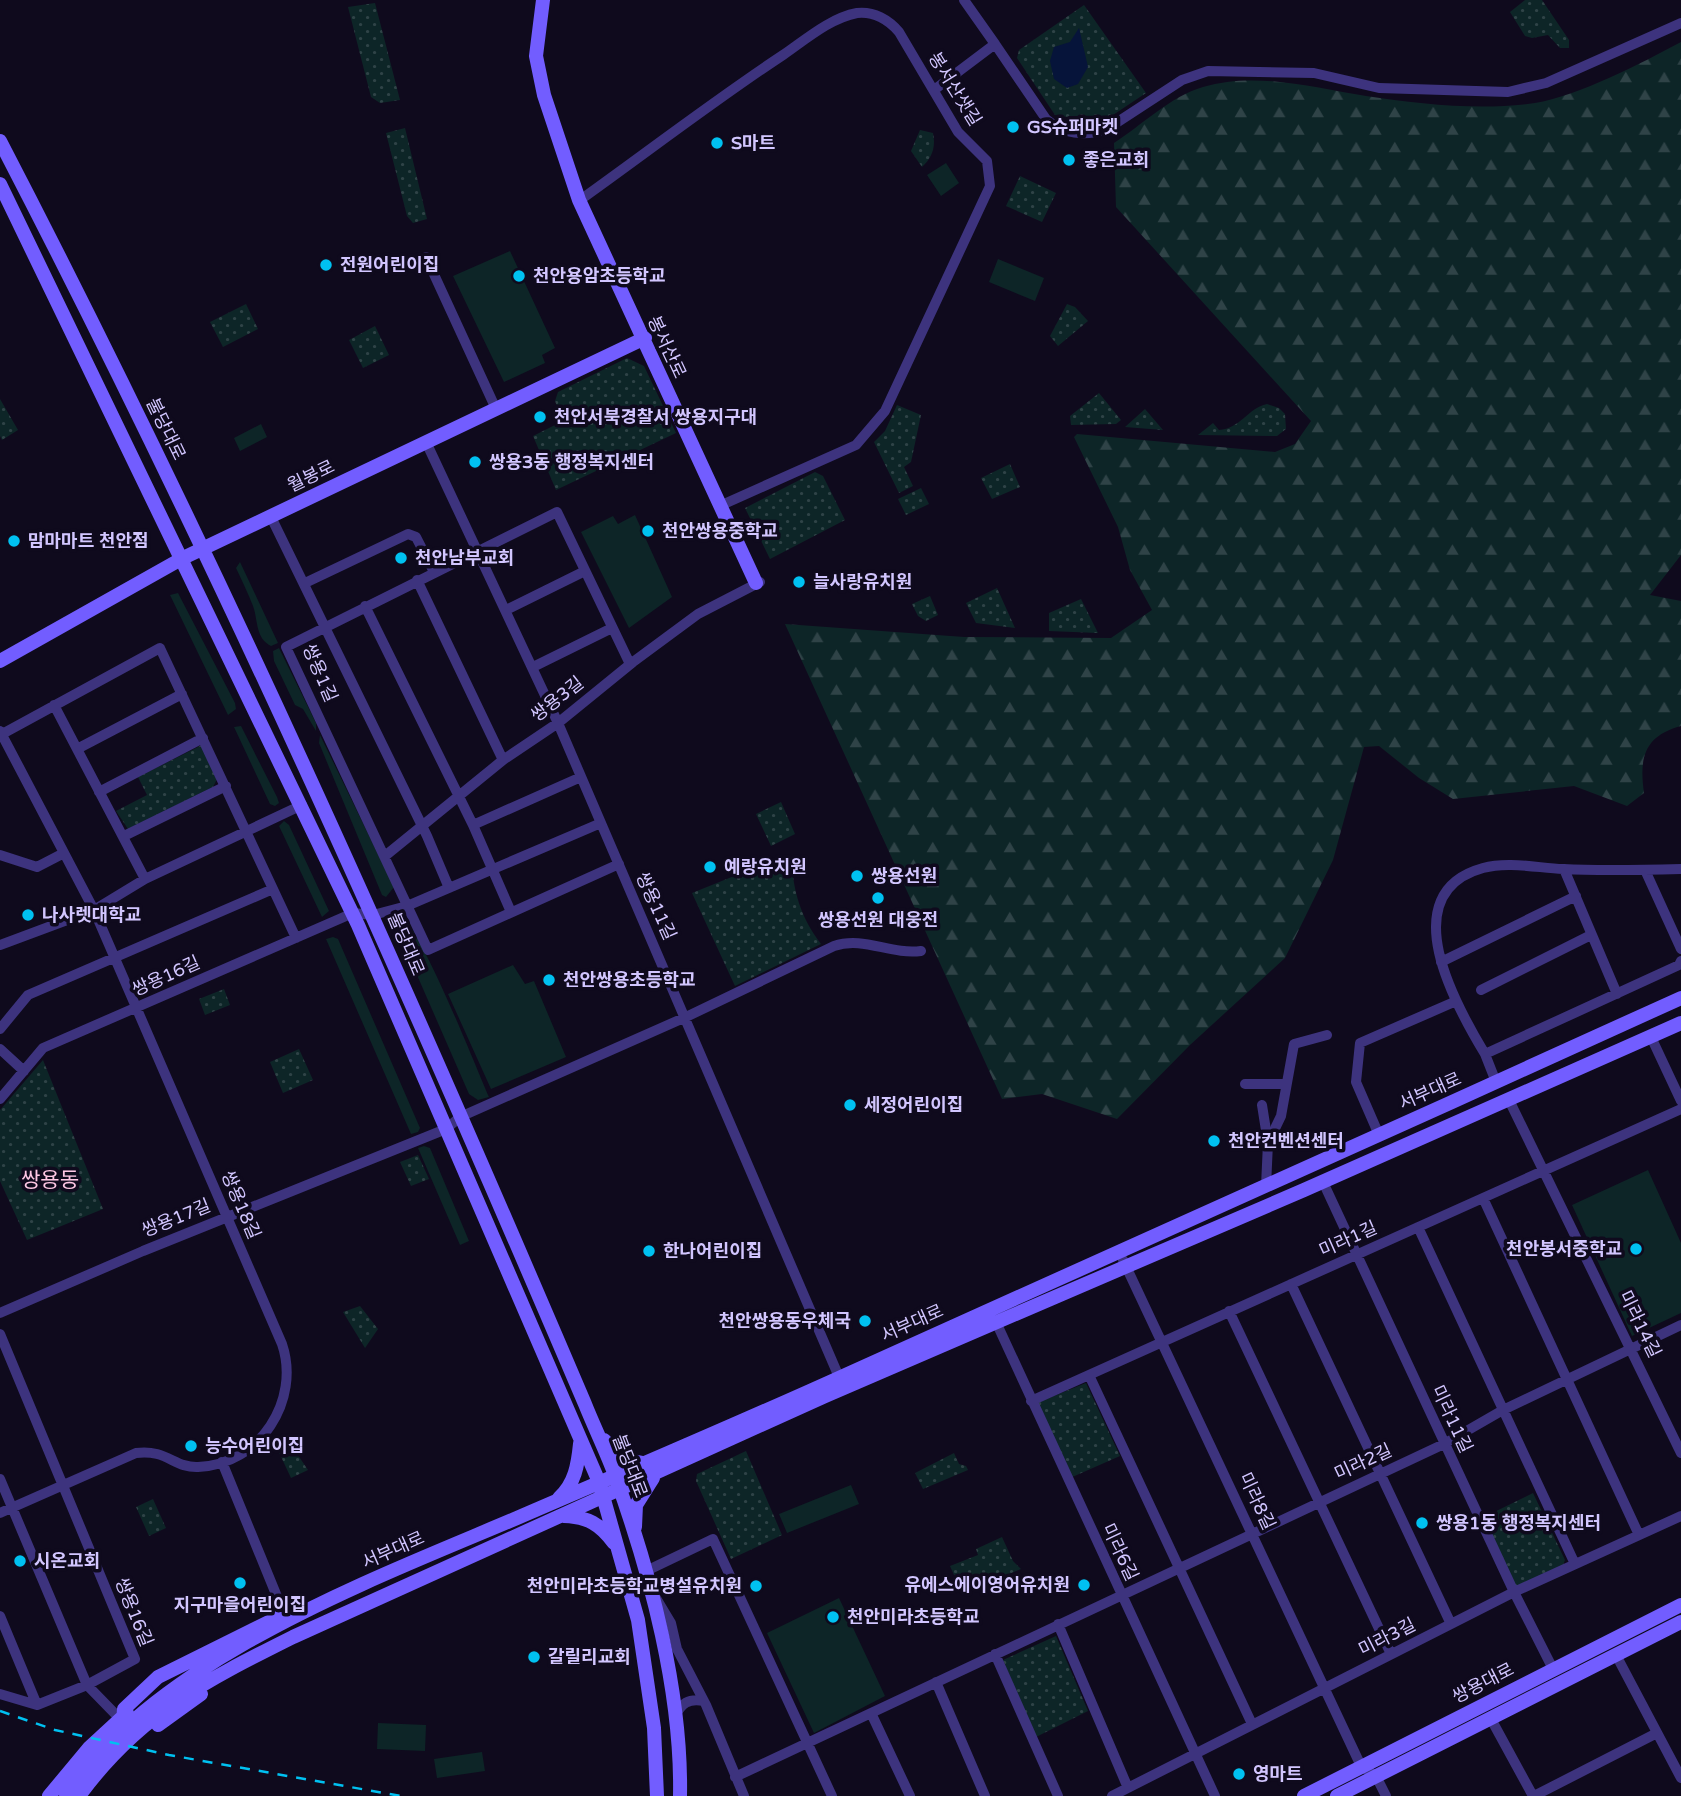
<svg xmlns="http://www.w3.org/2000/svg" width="1681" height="1796" font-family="'Varela Round','Noto Sans KR',sans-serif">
<defs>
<pattern id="forest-firs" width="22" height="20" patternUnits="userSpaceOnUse" patternTransform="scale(1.75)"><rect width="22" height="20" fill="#0d2527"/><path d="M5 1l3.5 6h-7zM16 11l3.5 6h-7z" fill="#2f4347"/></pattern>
<pattern id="park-dots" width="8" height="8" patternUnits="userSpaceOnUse" patternTransform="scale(1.75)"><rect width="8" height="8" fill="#0d2527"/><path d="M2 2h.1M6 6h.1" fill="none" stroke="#2f4347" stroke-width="1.8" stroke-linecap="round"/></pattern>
</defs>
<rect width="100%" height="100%" fill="#0f0a1d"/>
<!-- grass -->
<path fill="#0d2527" d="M946,163L959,183L941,196L927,175Z
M510,251L555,348L542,355L545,363L504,382L453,276Z
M998,259L1044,278L1035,301L989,282Z
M261,424L267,437L240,451L234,438Z
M635,515L672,597L629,628L581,532L613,516L618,524Z
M240,562L278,643L271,646C255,638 258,619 253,606C248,593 242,581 236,568Z
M178,593L235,703L236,709L228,715L170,595Z
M279,648L316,723V731L303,709L295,705L274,661L273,651Z
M241,726L277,797L279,803L275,806L270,804L234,727Z
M320,735L394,887L386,897L382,895L319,743Z
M284,821L289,825L329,911L322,917L279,826Z
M402,918C423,933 475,1065 489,1097L478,1100L469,1094L396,927V921Z
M333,937L338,939L420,1128L418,1132L411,1134L326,939Z
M513,965L525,984L534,981L566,1057L491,1089L448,994Z
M424,1146L430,1148L469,1241L460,1245L418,1148Z
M1648,1170L1681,1243V1313L1632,1336L1572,1205Z
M851,1485L859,1504L787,1533L779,1514Z
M839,1598L885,1696L814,1733L767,1633Z
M378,1723L426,1725L425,1751L377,1749Z
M482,1752L485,1771L437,1778L434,1759Z"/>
<!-- forest -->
<path fill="url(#forest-firs)" d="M1681,42V555L1650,595L1681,601V726C1644,736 1639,758 1644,793L1627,806L1574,786L1453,799L1419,778L1379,746L1364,747L1333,860L1285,958L1190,1045L1117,1119L1042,1094L1002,1099L785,624L964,637L1111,638L1152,610L1130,570L1118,527L1074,437L1077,434L1275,452L1295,444L1311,421L1116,207L1114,143C1142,125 1171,96 1203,87C1256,71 1314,88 1366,96C1419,104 1481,111 1535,103C1578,96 1642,63 1681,42Z"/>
<!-- park -->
<path fill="url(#park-dots)" d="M1525,0H1542L1569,40V48H1560L1548,35L1532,38L1525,36L1510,12Z
M375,3L400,100L380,103L371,97L348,7Z
M1084,5L1146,93L1101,123L1055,115L1017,58L1019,50Z
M405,128L427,219L413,223L407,216L386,133Z
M920,130L933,133C936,147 932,158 922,167L911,151Z
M1020,176L1056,193L1042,222L1006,206Z
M246,304L258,329L223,347L210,322Z
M1067,304L1075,307L1088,321L1058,346L1050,336Z
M375,326L389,355L363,368L349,340Z
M627,358L644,366L676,433L556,490L533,436L563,421L555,401L558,392Z
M1099,393L1121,420L1116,424L1071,425L1070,416Z
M0,399L18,430L2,440L0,436Z
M1267,404L1279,408L1285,414L1286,429L1277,436L1198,435L1213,423L1219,430C1240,429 1248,408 1267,404Z
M897,405L921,415L911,462L904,467L913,486L899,493L874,442L885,431Z
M1145,409L1163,430L1125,427Z
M1010,464L1020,487L992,499L981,478Z
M815,472L823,476L845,520L770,559L745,508Z
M921,488L929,504L906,515L898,499Z
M997,588L1015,628L976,623L966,603Z
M930,596L938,615L926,621L918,616L912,604Z
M1081,599L1098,633L1049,631V613Z
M202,745L218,777L213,787L128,829L116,811L147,795L138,777Z
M781,802L795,834L771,846L756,814Z
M784,856L791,859C794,893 800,916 821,944L735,986L692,893Z
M224,989L230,1005L205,1015L199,999Z
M299,1049L313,1080L283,1093L270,1062Z
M43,1060L103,1209L27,1240L0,1181V1110Z
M418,1155L429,1179L411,1186L400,1162Z
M360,1306L378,1329L365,1348L343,1312Z
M1086,1383L1120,1456L1070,1478L1038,1406L1039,1402Z
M285,1436L308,1470L291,1478L276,1446Z
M746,1451L782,1535L731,1559L696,1481L697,1474Z
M954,1453L959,1464L966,1466L968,1470L923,1489L915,1473Z
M1533,1493L1565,1560L1563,1565L1519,1588L1513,1584L1480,1519Z
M153,1499L166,1528L149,1536L136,1507Z
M1002,1537L1013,1561L1021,1569L962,1593L950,1566L978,1555L976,1549Z
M1056,1636L1088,1711L1036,1737L1003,1660Z"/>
<!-- water -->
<path fill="#06143a" d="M1079,28L1088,67L1078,84L1067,88L1054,79L1050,61L1054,47L1070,42Z"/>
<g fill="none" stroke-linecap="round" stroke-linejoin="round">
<!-- street -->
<path stroke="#3d337e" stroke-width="10" d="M995,44L1046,119C1063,134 1085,137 1107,129L1182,80L1208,71L1314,73L1379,88L1508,92L1546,83L1681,23
M934,90L995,44L964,0
M583,198C650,150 715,100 783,55C805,40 830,18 857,13C874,11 889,20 899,32L958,132L987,161L990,186L885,411L856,445L724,504
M426,257L496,409
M426,442L558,723L842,1384
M271,517L427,836L449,888
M417,580L503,760
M305,583L408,534L416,537L434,572
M365,606L473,825L511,912
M506,610L585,571
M533,667L612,628
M54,705L145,879
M0,731L94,910L282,1344C301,1400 260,1465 198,1467C174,1468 167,1449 136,1453L0,1513
M2,734L160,648L296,938
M77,749L182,694
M99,792L203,738
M473,825L581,777
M124,836L226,786
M0,855L37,867L64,853
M385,856L503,760L558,723L633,662L698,614L760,582
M619,864L428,950L286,647L557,512L630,664
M1564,869L1617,994
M1681,869C1642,870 1602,871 1563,869C1538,868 1508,861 1483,868C1392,893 1456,1006 1485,1054L1679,965L1681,961
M1645,870L1681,949
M0,945L94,910L145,879L302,805
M1441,962L1576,896
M1481,990L1591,935
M0,1029L28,995L273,889
M1651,1037L1681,1101
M0,1049L24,1071
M1485,1054L1496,1082
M1245,1084H1285
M0,1099L43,1048L353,913L373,915L407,906L601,823
M1509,1100L1681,1453
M1262,1105L1268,1143
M1379,1135L1356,1082L1360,1043L1454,1002
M1323,1182L1514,1592L1553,1669
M1266,1186L1268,1143L1281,1116L1294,1044L1327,1035
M1483,1198L1639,1535
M1418,1227L1575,1564
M1123,1260L1361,1766L1376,1776L1386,1796
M1291,1284L1451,1624
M1229,1311L1391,1654
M0,1313L143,1251L446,1129L460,1117L686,1017L834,946C864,936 890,955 921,951
M996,1322L1215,1796
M0,1334L135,1659L87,1685L37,1705L0,1694
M1089,1375L1252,1724
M1031,1401L1681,1109
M222,1462L278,1599
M0,1479L87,1685L123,1722
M644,1572L713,1539L832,1796
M656,1598L671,1623L677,1649L706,1705L744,1796
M0,1616L37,1705
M273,1619L278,1599L294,1611
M1058,1624L1128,1788
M995,1654L1058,1796
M1616,1655L1681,1778
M936,1682L985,1796
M871,1713L910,1796
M674,1717C682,1703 688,1698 704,1701
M1491,1719L1533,1796
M735,1777L1444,1444L1503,1410L1681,1325
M1112,1796L1514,1592L1681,1516
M1534,1796L1657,1733"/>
<!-- secondary -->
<path stroke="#725dff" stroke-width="14" d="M543,0L536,56L544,95L579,200L756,583
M0,141C214,553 403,977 585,1404C595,1429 607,1453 616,1478C651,1575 682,1693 680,1796
M0,184L358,925L599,1482L638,1620L654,1728L657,1796
M0,661L183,558L645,338
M604,1440L623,1459L643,1463
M559,1498C575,1484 578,1464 580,1444
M564,1516C588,1517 600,1524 614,1543
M635,1527L636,1505L653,1478
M158,1725L201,1694
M132,1728L123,1722L124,1709L158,1677L279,1617
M49,1796L89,1748L127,1713
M66,1796C155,1660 371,1580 517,1518C626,1471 735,1425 843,1376C1122,1251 1402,1125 1681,998
M79,1796C139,1714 205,1681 293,1637L825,1396L1304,1190L1681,1023
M1304,1796L1681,1605
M1337,1796L1681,1622"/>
<!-- rail -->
<path stroke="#00c1f1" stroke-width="2.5" stroke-dasharray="10 9" stroke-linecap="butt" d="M0,1711L55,1730L169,1755L401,1796"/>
</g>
<!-- markers -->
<g fill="#00c1f1" stroke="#0f0a1d" stroke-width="2.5">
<circle cx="1013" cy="127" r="7"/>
<circle cx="717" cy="143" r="7"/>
<circle cx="1069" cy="160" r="7"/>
<circle cx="326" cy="265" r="7"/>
<circle cx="519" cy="276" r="7"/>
<circle cx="540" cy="417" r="7"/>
<circle cx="475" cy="462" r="7"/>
<circle cx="648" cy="531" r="7"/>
<circle cx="14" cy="541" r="7"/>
<circle cx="401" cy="558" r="7"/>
<circle cx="799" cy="582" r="7"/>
<circle cx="710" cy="867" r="7"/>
<circle cx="857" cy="876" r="7"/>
<circle cx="878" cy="898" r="7"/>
<circle cx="28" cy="915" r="7"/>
<circle cx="549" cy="980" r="7"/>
<circle cx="850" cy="1105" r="7"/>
<circle cx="1214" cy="1141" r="7"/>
<circle cx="1636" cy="1249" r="7"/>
<circle cx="649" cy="1251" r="7"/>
<circle cx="865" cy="1321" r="7"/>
<circle cx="191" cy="1446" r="7"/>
<circle cx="1422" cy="1523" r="7"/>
<circle cx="20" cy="1561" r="7"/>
<circle cx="240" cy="1583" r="7"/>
<circle cx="1084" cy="1585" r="7"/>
<circle cx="756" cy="1586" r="7"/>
<circle cx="833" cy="1617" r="7"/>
<circle cx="534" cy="1657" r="7"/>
<circle cx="1239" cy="1774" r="7"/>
</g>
<g text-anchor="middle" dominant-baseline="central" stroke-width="7" stroke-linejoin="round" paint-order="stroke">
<!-- street labels -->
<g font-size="18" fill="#d2c6ff" stroke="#0f0a1d">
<text transform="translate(955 89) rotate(58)">봉서산샛길</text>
<text transform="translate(667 347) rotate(65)">봉서산로</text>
<text transform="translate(166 429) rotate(64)">불당대로</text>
<text transform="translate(311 476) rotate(-26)">월봉로</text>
<text transform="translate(320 673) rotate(67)">쌍용1길</text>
<text transform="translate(557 699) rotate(-38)">쌍용3길</text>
<text transform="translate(656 906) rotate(66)">쌍용11길</text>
<text transform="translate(406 944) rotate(67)">불당대로</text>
<text transform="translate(166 976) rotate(-24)">쌍용16길</text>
<text transform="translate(1430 1091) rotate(-24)">서부대로</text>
<text transform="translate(241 1205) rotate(67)">쌍용18길</text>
<text transform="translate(176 1218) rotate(-22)">쌍용17길</text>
<text transform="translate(1348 1239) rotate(-24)">미라1길</text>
<text transform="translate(912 1323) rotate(-24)">서부대로</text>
<text transform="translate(1640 1324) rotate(64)">미라14길</text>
<text transform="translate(1452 1419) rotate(65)">미라11길</text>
<text transform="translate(1363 1462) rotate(-25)">미라2길</text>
<text transform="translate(630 1466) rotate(69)">불당대로</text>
<text transform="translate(1257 1501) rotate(65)">미라8길</text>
<text transform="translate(393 1550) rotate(-24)">서부대로</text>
<text transform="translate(1120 1552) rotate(65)">미라6길</text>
<text transform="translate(134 1612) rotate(68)">쌍용16길</text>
<text transform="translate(1387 1637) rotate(-27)">미라3길</text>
<text transform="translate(1483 1683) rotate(-27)">쌍용대로</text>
</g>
<!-- poi labels -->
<g font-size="18" font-weight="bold" fill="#d2c6ff" stroke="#0f0a1d" text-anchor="start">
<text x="1027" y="127">GS슈퍼마켓</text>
<text x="731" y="143">S마트</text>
<text x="1083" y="160">좋은교회</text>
<text x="340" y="265">전원어린이집</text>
<text x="533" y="276">천안용암초등학교</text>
<text x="554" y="417">천안서북경찰서 쌍용지구대</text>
<text x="489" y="462">쌍용3동 행정복지센터</text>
<text x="662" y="531">천안쌍용중학교</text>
<text x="28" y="541">맘마마트 천안점</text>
<text x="415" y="558">천안남부교회</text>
<text x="813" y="582">늘사랑유치원</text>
<text x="724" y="867">예랑유치원</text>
<text x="871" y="876">쌍용선원</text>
<text x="42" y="915">나사렛대학교</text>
<text x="878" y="920" text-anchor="middle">쌍용선원 대웅전</text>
<text x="563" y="980">천안쌍용초등학교</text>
<text x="864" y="1105">세정어린이집</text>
<text x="1228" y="1141">천안컨벤션센터</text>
<text x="1622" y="1249" text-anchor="end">천안봉서중학교</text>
<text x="663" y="1251">한나어린이집</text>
<text x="851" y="1321" text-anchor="end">천안쌍용동우체국</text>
<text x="205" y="1446">능수어린이집</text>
<text x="1436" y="1523">쌍용1동 행정복지센터</text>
<text x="34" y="1561">시온교회</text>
<text x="1070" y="1585" text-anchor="end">유에스에이영어유치원</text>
<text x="742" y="1586" text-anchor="end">천안미라초등학교병설유치원</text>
<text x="240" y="1605" text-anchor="middle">지구마을어린이집</text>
<text x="847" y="1617">천안미라초등학교</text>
<text x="548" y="1657">갈릴리교회</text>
<text x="1253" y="1774">영마트</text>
</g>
<!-- quarter labels -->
<g font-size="21" fill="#ffc8e5" stroke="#0f0a1d">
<text x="50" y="1180">쌍용동</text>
</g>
</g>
</svg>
